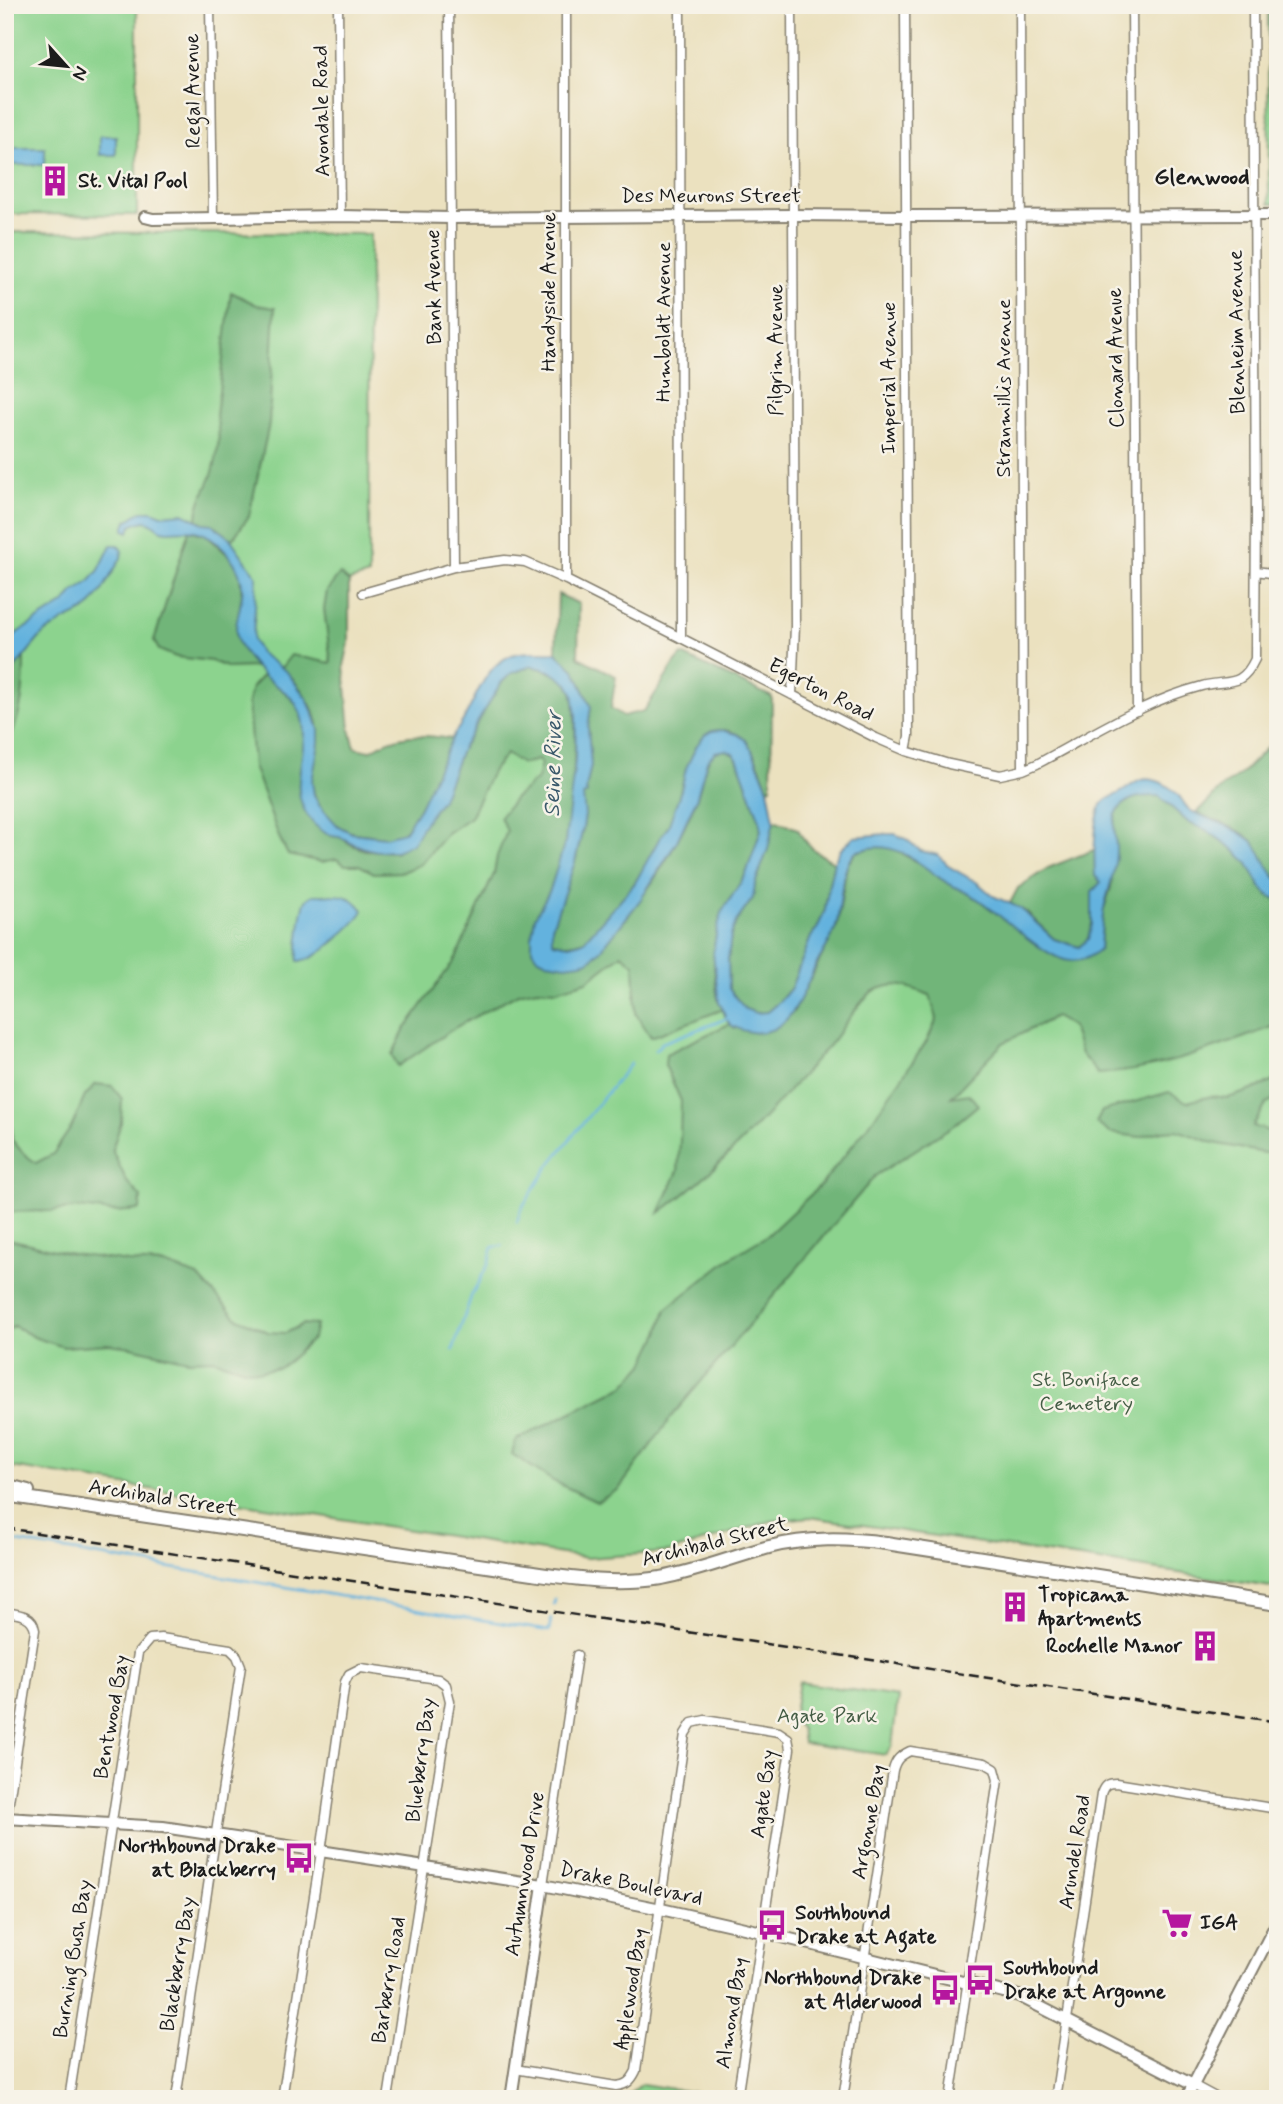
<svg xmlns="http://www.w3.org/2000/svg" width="1283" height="2104" font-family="Mynerve,sans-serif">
<rect width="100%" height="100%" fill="#f7f3e8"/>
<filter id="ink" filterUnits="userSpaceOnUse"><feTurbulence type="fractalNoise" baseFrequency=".0143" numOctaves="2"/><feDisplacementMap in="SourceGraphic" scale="14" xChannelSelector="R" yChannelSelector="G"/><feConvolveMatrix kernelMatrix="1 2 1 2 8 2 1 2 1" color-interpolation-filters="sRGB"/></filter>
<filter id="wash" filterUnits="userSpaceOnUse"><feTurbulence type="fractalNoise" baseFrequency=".00686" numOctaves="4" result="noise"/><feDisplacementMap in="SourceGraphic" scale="28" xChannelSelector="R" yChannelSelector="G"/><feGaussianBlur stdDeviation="1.57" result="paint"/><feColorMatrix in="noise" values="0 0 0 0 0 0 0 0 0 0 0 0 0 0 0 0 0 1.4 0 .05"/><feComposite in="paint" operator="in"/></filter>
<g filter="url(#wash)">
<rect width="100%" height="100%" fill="#ebe1bf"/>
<!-- green -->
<path fill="#8cd38e" stroke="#547855" stroke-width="2" d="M5,5H137V215L5,214Z
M1268,8H1278V204H1269Z
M5,232L370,234L369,575L340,584L331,607L365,850L501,683L571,791L565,842L641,899L724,1009L726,1019L812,973L1045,950L1278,899V1588L810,1517L771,1521L669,1552L587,1558L5,1466Z
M799,1682L898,1697L892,1746L886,1755L803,1743L801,1729L793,1720Z
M642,2084L728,2098L627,2099V2096Z"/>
<!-- forest -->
<path fill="#71b579" stroke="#46684a" stroke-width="2" d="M231,292L257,305L275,308L269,424L249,516L232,540L214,525L203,523L197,519C197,501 208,488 213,472C218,454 221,433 216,416Z
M189,530L206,535L235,561L240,576L242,595L236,633L240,645L255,667L229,668L211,661L176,657L159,650L154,641Z
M340,574L349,582V643L344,666L350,729L355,748L370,751C399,732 419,734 452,739C444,756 415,826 402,833C392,839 381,837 371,835C362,834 353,834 345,830C327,821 311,799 312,778C313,763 320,746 319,731C318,711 296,679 281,668L291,655L331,663L324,609L327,591Z
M558,594L579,604L578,657L616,676L611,708L623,716L644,711L675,663L682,655L772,697L771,787L768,788C759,766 751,730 721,730C686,730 682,804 668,827C665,832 661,835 659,840C651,854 645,869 635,882C624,898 610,913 597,927C592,931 588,939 582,941C572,945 561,945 552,940V927L575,862L583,828L585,815L582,796L587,794L586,789L591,765L588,728L591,706L575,671L556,652Z
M24,656C24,684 23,716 8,740L5,739V672L13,670Z
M532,666C545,670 560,674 569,685C582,702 571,821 565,844C561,859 555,875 550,890C539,915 531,921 532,950L581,963C597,958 606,943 616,931C648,892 676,849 695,803C701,790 703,761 714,753C722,747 732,751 737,758L759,818L761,830L746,874L723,910L714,967L717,994L719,1003L724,1009L651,1037L636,1014L634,964L622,954L587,981L557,990L537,989L518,993L456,1027L398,1066L392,1055L405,1029L456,958L494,874L497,856L507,831L500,817L515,798L537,779L541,764L538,760L522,764L506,754L493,770L470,817L447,833L421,864L402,872L374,873L359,865H345L337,859L322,862L288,855L279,837L253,766L248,703L252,687L263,675C271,682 281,688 289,696C312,718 304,752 299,780L331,836L340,837L352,845L365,850L395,852L407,844L442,799L461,750L501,683L512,673Z
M1277,737L1278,880C1266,869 1262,855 1253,842C1242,829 1213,820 1197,813L1221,788L1241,774Z
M1137,796H1159L1189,823L1206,830L1232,848L1247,862L1262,889L1271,897L1278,899V1025C1219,1046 1161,1071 1098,1074L1081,1054L1072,1027L1055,1017L1003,1043L951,1097L969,1094L978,1105L954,1125L875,1176L676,1411L619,1489L597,1502L553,1481L512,1454L516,1440L624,1386L644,1364L659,1333L666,1309L730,1258L768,1235L821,1185L871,1122L927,1041L937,1019L930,995C907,987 898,980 874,991C863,995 840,1033 830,1044C777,1104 724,1167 659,1213L678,1171L680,1140L681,1101L665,1065L666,1054L729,1024L735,1028L793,1013L837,926L847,865L856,852L878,845L890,847L929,869L940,878L954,884L979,900L1045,950L1058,958L1100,949L1103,912L1111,887L1113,866L1116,856L1113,828L1116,814L1122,805Z
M774,820L798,829C806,846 818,854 834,862L828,889L825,910L818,927L811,937L791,988L780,1001L767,1012L756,1013L745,1009L729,989L728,960L731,935L736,922L753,898L755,884L768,848Z
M1096,849L1095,875L1102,882L1092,892V924L1087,942L1078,947L1054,939L1026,912L1010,903L1018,888L1048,868Z
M1278,1079V1097L1267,1103L1253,1126L1271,1132H1278V1153H1264L1214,1143L1177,1130L1162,1131L1140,1137L1110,1133L1096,1123L1102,1111L1169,1092L1187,1102L1212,1096L1228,1098L1252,1090Z
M96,1084L112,1086L122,1099L121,1123L112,1150L127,1182L141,1197L140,1210L113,1212L78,1208L52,1211L5,1212L6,1088L11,1101L12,1140L23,1153L36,1163L53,1154L72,1126L85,1096Z
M5,1238L67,1253L128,1262L164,1264L198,1276L236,1317L268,1332L286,1333L303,1324L316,1325L313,1338L290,1360L279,1368L259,1371L244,1369L214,1359L188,1360L131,1347L109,1344L64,1347L36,1338L14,1326L5,1333Z"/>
<!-- water -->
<path fill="#64b2de" stroke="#40677d" stroke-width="2" d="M100,136H116V155H100Z
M11,148H45V165H11Z
M142,511H152L162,515L183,513L203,523L212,524L229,537L257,577L253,640L260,653L287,672L307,699L315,717L319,730V743L312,781L314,795L319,805L338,826L352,833L385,837L404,832L420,807L454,734C475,709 479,668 512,655C524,650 543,653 556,652L575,671L591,706L588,728L591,765L586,789L587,794L583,796L585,815L583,828L575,862L552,927V940L554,942L569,945L584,941L635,883L659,839L668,827L681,790L686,768L697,745L705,735L712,731L722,730L737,734L746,740L752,750L768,788L774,820L768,849L755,884L753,898L736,922L731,935L728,960L729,989L745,1009L756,1013L767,1012L780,1001L791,988L811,937L818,927L825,910L828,889L834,862L840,850L854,837L885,834H895L906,839L921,851L938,855L950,867L978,883L993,896L1020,908L1054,939L1079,947L1088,939L1092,924V892L1101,882L1095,876C1094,860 1093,814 1104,802C1109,797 1117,795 1123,791C1136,783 1140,776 1157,781C1164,783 1174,790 1179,796C1183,801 1186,809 1193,812C1213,821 1233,826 1251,840C1262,849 1265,868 1278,880V899L1271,897L1262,889L1247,862L1232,848L1206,830L1189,823L1159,796C1143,796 1124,796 1116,814C1111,826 1117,839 1116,852C1116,867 1110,886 1106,900C1102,912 1101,936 1100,949C1092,956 1082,962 1071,961C1048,961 1000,914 979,900C966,891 949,886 937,876C917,861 893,841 866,849C863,850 859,850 856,852C841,862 841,905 837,923C834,937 823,952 816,965C803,992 790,1038 751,1032C745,1031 737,1029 731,1025C724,1020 725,1010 719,1003L713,953L717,928L723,910L746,874L761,830L759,818L737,758L733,753L726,750L715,752L707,761L696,800L677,841L641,899L601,950L589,961L581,963L566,965L547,962L537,957L532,950V934L535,917L550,890L565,842L575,760L576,716L573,693L568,684L550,671L532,666L512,673L501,683L461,750L442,799L427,819L412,844C405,845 400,851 393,851C374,853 359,847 342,838C338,836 332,837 327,834C308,824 297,802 299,781C300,756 310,732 298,708C291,693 275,686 263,675C255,667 243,653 238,642C232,629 241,608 242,595C245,568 220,537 195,531C186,529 178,531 169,531C149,531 157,513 131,526L129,532L124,530L127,521Z
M111,545H118L122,551L121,558L102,591L89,607L84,611L65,620L42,635L13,670L5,672V652L17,633L65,603L74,592L89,582L99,570Z
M313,895C334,896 348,890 363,910C358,923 322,953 309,959C304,962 304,961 298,961C296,954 302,909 305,903C307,898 308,898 313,895Z"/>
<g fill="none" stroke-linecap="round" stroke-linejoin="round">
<!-- stream -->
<path stroke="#64b2de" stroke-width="2.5" d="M655,1050L662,1043L728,1018
M517,1222L521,1209L551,1163L631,1063
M453,1350L472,1294L488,1265L493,1247L502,1246
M5,1540L549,1631L551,1619
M554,1604L555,1599"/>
</g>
</g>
<g filter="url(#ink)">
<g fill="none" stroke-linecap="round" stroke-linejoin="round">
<!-- minor casing -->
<g stroke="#847e6e" stroke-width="11">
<path id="minor" d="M210,5L213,218
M338,5L340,216
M449,5L454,567
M680,5L681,638
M792,5L795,626L792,695
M905,5L909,736L906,751
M1020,5L1023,770
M1132,5L1137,711
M1256,571L1278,574
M566,580V5
M363,593L454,567L505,560L525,562L566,580L681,638L876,738L906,751L949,764L1000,775L1023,770L1037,764C1090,736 1144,701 1202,686C1228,679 1241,689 1255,659L1256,512L1253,5
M5,1612C19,1614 33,1615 35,1630L5,1828
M543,1885L577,1655
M515,2069L616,2086C627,2085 631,2081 636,2071L685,1734L692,1723L705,1720L779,1732L788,1738L790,1749L737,2099
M1193,2085L1219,2099
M69,2099L138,1653L150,1639L161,1638L230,1649L237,1656L241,1666L176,2099
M282,2099L321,1852L345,1682L349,1674L361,1668L438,1679L446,1685L450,1701L388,2099
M843,2099L893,1770C896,1759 900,1756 910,1751L985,1763L995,1769L998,1780L950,2099
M1055,2099L1101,1794C1104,1785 1107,1783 1116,1783L1278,1809"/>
</g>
<!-- tertiary casing -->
<g stroke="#847e6e" stroke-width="14">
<path id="tertiary" d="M145,217L153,219L340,216L450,218L792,215L905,216L1278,215
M5,1818L163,1827L543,1885L661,1909L762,1932L1019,1996L1193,2085
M511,2099L543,1885
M1186,2099L1278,1920"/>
</g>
<!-- secondary casing -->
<g stroke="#847e6e" stroke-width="16">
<path id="secondary" d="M5,1485L28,1491
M5,1495L533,1573C576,1579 618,1585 661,1578C698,1571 733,1557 769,1547C809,1537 846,1538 886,1543L1278,1604"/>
</g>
<!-- minor -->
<use href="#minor" stroke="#fff" stroke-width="8"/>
<!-- tertiary -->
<use href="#tertiary" stroke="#fff" stroke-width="10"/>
<!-- secondary -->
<use href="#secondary" stroke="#fff" stroke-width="12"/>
<!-- rail -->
<path stroke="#1c1c1c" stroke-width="2.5" stroke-dasharray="10 5" stroke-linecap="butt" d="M5,1528L1278,1722"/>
</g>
</g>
<!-- icons -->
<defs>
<g id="building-bare" transform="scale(2.415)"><path d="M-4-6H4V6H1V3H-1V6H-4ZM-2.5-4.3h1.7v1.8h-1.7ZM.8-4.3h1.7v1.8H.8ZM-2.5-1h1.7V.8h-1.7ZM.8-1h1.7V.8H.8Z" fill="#b5179e" stroke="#f7f3e8" stroke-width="2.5" paint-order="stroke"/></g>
<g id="bus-bare" transform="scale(2.415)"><path d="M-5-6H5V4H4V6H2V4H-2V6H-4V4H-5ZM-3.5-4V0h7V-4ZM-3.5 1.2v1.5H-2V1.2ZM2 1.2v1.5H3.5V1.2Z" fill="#b5179e" stroke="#f7f3e8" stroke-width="2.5" paint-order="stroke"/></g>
<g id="supermarket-bare" transform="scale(2.415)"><path d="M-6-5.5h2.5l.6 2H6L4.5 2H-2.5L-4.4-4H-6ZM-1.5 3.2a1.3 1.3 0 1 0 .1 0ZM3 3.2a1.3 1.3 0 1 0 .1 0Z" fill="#b5179e" stroke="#f7f3e8" stroke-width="2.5" paint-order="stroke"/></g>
</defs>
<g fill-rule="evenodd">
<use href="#building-bare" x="55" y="181"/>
<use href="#building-bare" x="1015" y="1607"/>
<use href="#building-bare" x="1205" y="1646"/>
<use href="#bus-bare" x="299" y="1858"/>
<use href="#supermarket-bare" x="1177" y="1923"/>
<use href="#bus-bare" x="772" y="1925"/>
<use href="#bus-bare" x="980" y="1980"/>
<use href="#bus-bare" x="945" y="1990"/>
</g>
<g text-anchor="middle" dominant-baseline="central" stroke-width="5" stroke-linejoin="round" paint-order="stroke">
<!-- street labels -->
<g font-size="21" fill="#1c1c1c" stroke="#f7f3e8">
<text transform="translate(193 91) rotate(-91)">Regal Avenue</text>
<text transform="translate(322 111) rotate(-91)">Avondale Road</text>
<text x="711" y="196">Des Meurons Street</text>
<text transform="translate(434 287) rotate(-91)">Bank Avenue</text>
<text transform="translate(549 292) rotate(-90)">Handyside Avenue</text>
<text transform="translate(664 322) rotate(-90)">Humboldt Avenue</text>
<text transform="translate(1237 332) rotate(-91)">Blenheim Avenue</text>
<text transform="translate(776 350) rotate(-90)">Pilgrim Avenue</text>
<text transform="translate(1116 358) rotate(-91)">Clonard Avenue</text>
<text transform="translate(889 378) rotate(-90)">Imperial Avenue</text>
<text transform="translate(1004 388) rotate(-90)">Stranmillis Avenue</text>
<text transform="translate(821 690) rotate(27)">Egerton Road</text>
<text transform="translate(163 1498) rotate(9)">Archibald Street</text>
<text transform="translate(715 1542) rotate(-14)">Archibald Street</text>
<text transform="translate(112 1717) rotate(-80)">Bentwood Bay</text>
<text transform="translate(421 1760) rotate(-83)">Blueberry Bay</text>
<text transform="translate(764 1794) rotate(-82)">Agate Bay</text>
<text transform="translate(869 1822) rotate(-80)">Argonne Bay</text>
<text transform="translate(1075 1852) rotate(-81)">Arundel Road</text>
<text transform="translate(525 1874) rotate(-81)">Autumnwood Drive</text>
<text transform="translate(631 1884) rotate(12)">Drake Boulevard</text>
<text transform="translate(73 1959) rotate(-81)">Burning Bush Bay</text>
<text transform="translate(178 1964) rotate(-81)">Blackberry Bay</text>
<text transform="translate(389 1980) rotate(-81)">Barberry Road</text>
<text transform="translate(631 1989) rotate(-81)">Applewood Bay</text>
<text transform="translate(732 2013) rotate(-81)">Almond Bay</text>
</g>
<!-- poi labels -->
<g font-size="21" font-weight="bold" fill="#1c1c1c" stroke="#f7f3e8" text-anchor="start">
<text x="78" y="181">St. Vital Pool</text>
<text x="1038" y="1595">Tropicana<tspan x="1038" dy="24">Apartments</tspan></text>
<text x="1182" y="1646" text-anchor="end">Rochelle Manor</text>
<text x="276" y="1846" text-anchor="end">Northbound Drake<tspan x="276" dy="24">at Blackberry</tspan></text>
<text x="795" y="1913">Southbound<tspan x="795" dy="24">Drake at Agate</tspan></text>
<text x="1200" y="1923">IGA</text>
<text x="1003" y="1968">Southbound<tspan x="1003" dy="24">Drake at Argonne</tspan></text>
<text x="922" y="1978" text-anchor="end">Northbound Drake<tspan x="922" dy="24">at Alderwood</tspan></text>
</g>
<!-- park labels -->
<g font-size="21" fill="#435c44" stroke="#f7f3e8">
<text x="1086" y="1380">St. Boniface<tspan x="1086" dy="24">Cemetery</tspan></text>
<text x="827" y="1716">Agate Park</text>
</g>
<!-- neighbourhood labels -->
<g font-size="23" font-weight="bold" fill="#1c1c1c" stroke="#f7f3e8">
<text x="1202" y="178">Glenwood</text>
</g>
<!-- water labels -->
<g font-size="23" font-style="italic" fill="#39586a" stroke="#f7f3e8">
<text transform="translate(554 764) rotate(-89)">Seine River</text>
</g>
</g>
<!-- margin -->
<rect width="1283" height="2104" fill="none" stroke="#f7f3e8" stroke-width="28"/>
<!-- north arrow -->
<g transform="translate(66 66) rotate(117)" stroke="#f7f3e8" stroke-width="5" paint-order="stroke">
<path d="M0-5L12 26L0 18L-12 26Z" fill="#1c1c1c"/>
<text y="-10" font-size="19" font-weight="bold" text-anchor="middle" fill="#1c1c1c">N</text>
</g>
</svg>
